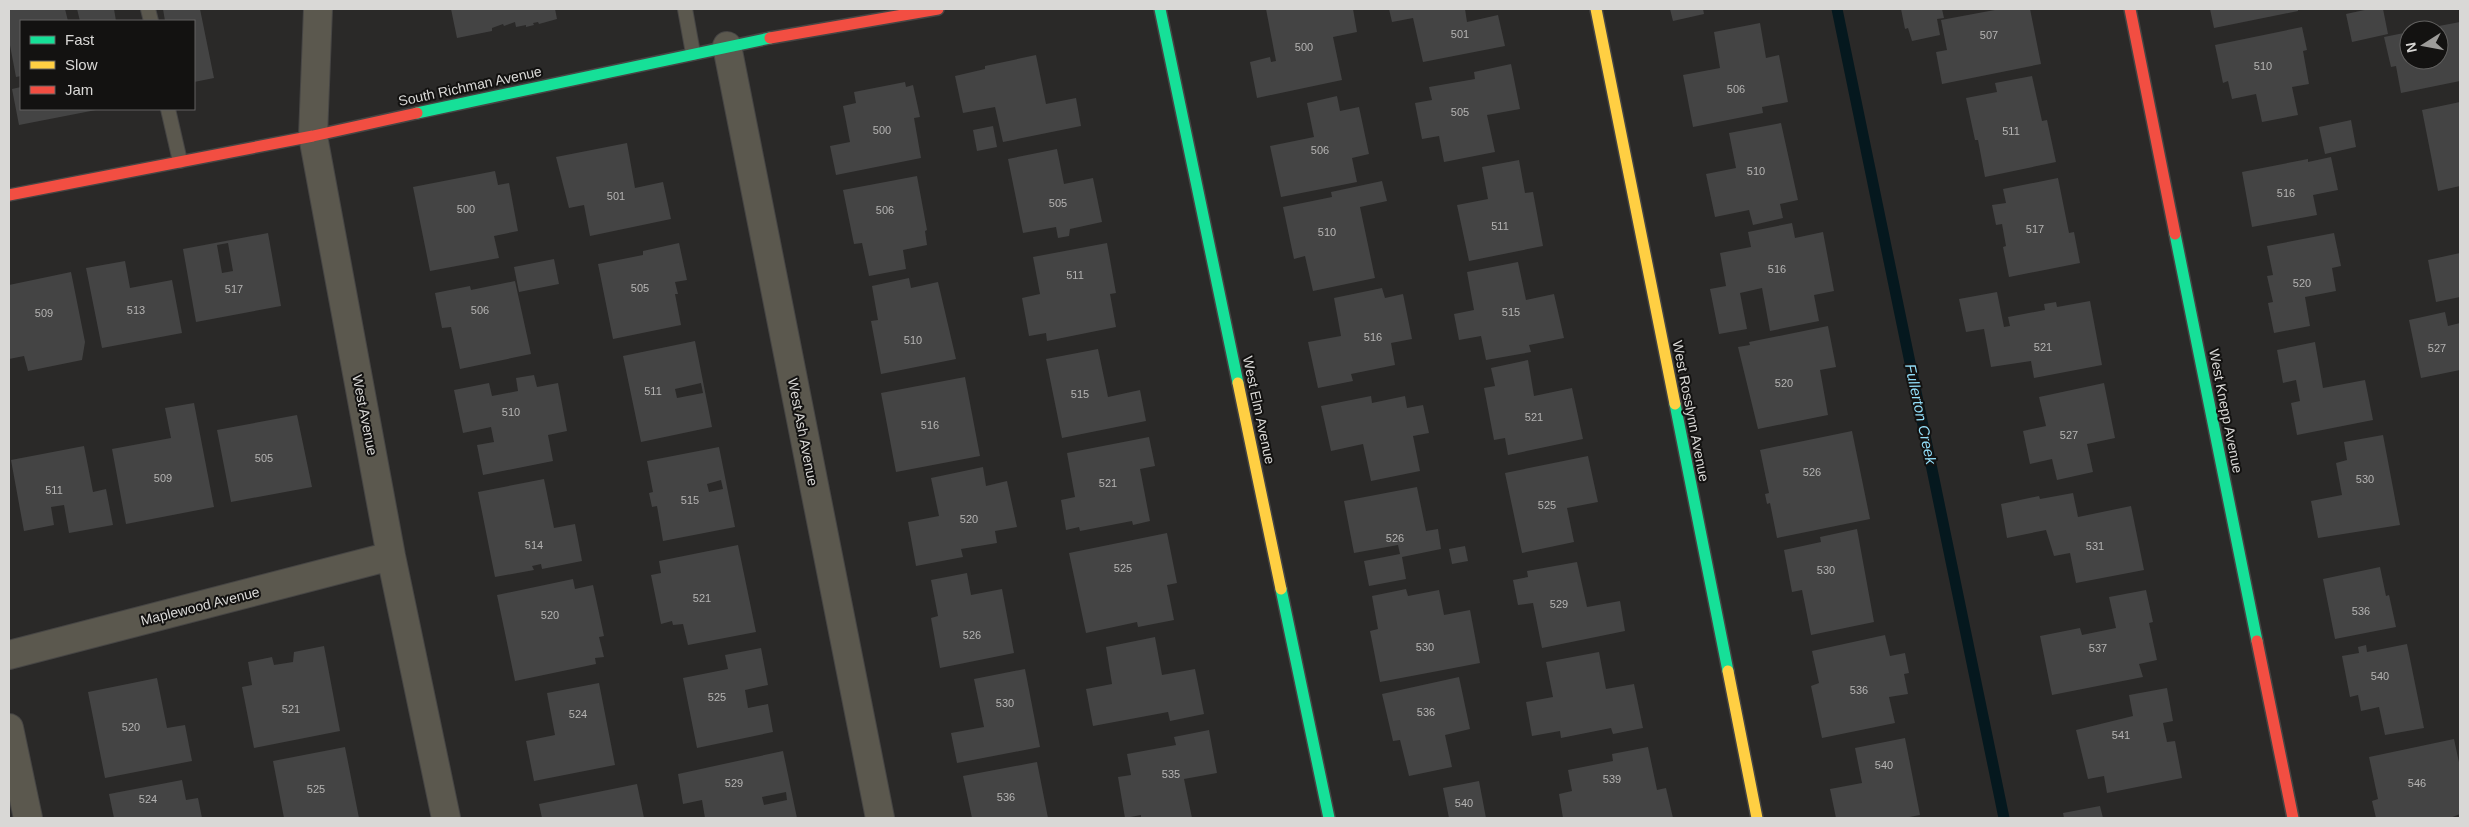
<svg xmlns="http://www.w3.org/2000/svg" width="2469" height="827" font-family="Helvetica,sans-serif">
<rect width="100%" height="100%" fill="#2a2928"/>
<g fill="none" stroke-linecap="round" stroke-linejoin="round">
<!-- stream -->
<path stroke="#05181e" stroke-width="11" d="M1837,9L2004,818"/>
</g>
<!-- building -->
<path fill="#444" fill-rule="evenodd" d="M9,9H65L68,21H21V76L16,77L9,40Z
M77,9H114L116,21H80Z
M163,9H200L214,78L194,82V21H165Z
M451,9H555L557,19L539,24L538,22L533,23L534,25L526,27V25L516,27L515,22L504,26L503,24L492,28V31L457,38Z
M1266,9H1353L1357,32L1333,37L1342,80L1257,98L1250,62L1270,57L1271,62L1276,61Z
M1389,9H1465L1467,22L1498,15L1505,46L1423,62L1413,18L1392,22Z
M1670,9H1703L1704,14L1673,21Z
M1901,9H1942L1944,18L1937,19L1940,35L1912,41L1908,28L1905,29Z
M2000,9H2030L2041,64L1942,84L1936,52L1947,50L1941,20Z
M2210,9H2298V11L2214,28Z
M2369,9H2383L2388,34L2352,42L2346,14Z
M2460,22V81L2401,93L2396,66L2391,67L2384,37L2409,32V60H2439V30L2423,29Z
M1760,23L1766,58L1779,55L1788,102L1762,107L1763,113L1693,127L1683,75L1720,68L1714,32Z
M2302,27L2307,50L2303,51L2309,84L2292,87L2298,115L2262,122L2256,94L2232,99L2228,81L2223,83L2215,45Z
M1036,55L1046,104L1076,98L1081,126L1003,142L995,107L963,113L955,76L985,69V66Z
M1511,64L1520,109L1487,115L1495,152L1444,162L1439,136L1422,139L1415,103L1432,100L1429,87L1475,79L1474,72Z
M2032,76L2042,121L2047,120L2056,162L1985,177L1978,140H1975L1966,98L1997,92L1995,83Z
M905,82L906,87L913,85L920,117L914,118L921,158L836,175L830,146L850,142L843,106L856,103L854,92Z
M21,87V109L96,110L19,125L12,89Z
M1337,96L1340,111L1359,107L1369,154L1352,158L1357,182L1281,197L1270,146L1314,137L1307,103Z
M2460,102V186L2438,191L2422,110Z
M2351,120L2356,147L2325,154L2319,127Z
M1781,123L1798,200L1780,204L1783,218L1753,225L1749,210L1715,217L1706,174L1736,168L1729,133Z
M993,126L997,147L977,151L973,130Z
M627,143L635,188L663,182L671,219L590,236L584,205L569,208L556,157Z
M1057,149L1064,184L1093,178L1102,222L1070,229L1069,236L1058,238L1056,227L1023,233L1008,159Z
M2331,157L2338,190L2313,195L2317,215L2252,227L2242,172L2308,159V162Z
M1519,160L1525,193L1533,192L1543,246L1469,261L1457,205L1488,199L1482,167Z
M495,171L498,185L509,183L518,231L494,236L499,258L430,271L413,187Z
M917,176L927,230L925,231L927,245L903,250L906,269L869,276L862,243L854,244L843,190Z
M2058,178L2069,233L2074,232L2080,263L2009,277L2003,247L2006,246L2002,224L1996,225L1992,205L2006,203L2003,189Z
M1382,181L1387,201L1360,207L1375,278L1313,291L1305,256L1294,259L1283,207L1332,197L1331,192Z
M1792,223L1795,238L1823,232L1834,291L1814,295L1819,321L1770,331L1762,288L1740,293L1747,329L1719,334L1710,289L1726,286L1720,253L1751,247L1748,232Z
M268,233L281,306L196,322L183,249ZM228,243L233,271L222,273L217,245Z
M2334,233L2341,266L2332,268L2336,291L2305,297L2310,326L2274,333L2268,303L2273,302L2267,276L2273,275L2267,246Z
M679,243L687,280L675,282L678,294H675L681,325L613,339L598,264L643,255V251Z
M1107,243L1116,293L1110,294L1116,327L1047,341L1046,333L1029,336L1022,298L1040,294L1033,257Z
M2460,253V297L2436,302L2428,260Z
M554,259L559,284L519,292L514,267Z
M125,261L130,288L172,280L182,333L102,348L86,268Z
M1518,262L1526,300L1554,294L1564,338L1529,345L1531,352L1486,360L1481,336L1459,340L1454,314L1474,310L1467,272Z
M71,272L85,342L82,360L28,371L24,356L9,359V285Z
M909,278L911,288L938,282L956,359L881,374L871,321L878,320L872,286Z
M515,281L531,354L460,369L451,327L442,328L435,293L470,286L471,290Z
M1382,288L1385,298L1403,294L1412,339L1391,343L1395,365L1351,374L1353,381L1318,388L1308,342L1341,336L1334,298Z
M1997,292L2004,327L2010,326L2008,317L2045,310L2044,304L2056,302L2057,307L2090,301L2102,365L2034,378L2031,361L1991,367L1984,329L1966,332L1959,299Z
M2445,312L2448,326L2460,323V370L2421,378L2409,320Z
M1828,326L1836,367L1820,370L1828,415L1758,429L1738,347L1750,345L1749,342Z
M695,341L712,427L641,442L623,356ZM701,383L703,393L677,398L675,389Z
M2315,342L2323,388L2365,380L2373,420L2297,435L2291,403L2300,401L2296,380L2283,383L2277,350Z
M1098,349L1108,397L1140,390L1146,421L1062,438L1046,359Z
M1528,360L1534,396L1572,388L1583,439L1508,455L1505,438L1494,440L1484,388L1495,386L1491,368Z
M534,375L537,387L558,383L567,431L548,435L553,461L483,475L477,445L494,442L491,427L463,433L454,390L489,383L492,396L518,391L516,378Z
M965,377L980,456L896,472L881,393Z
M2104,383L2115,438L2087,444L2093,472L2057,480L2052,459L2030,464L2023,431L2046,426L2039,397Z
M1371,396L1372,403L1405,396L1407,408L1423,405L1429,433L1413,436L1420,471L1371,481L1363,444L1331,451L1321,406Z
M194,403L214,507L126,524L112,449L171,438L165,408Z
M297,415L312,487L231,502L217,430Z
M1852,431L1870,519L1777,538L1770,503L1767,504L1765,494L1769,493L1760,450Z
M2383,435L2400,525L2318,538L2311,501L2342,495L2336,463L2347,460L2344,442Z
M1149,437L1155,466L1140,469L1150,521L1133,525L1132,521L1080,531L1079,527L1066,530L1061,500L1075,497L1067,453Z
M84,446L93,492L106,489L113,525L69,533L64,505L51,507L54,525L24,531L11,460Z
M719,447L735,527L663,541L657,506L652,507L649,493L653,492L647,461ZM721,480L723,489L709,492L707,484Z
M1588,456L1598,502L1567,508L1574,542L1522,553L1505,473Z
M983,467L986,486L1007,481L1017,527L995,531L997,543L961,549L963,557L916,566L908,522L939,516L931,478Z
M544,479L554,528L575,524L582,561L542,569L541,564L532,566L534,570L495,577L478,492Z
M1417,487L1426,531L1438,529L1441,549L1402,557L1406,579L1369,586L1364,561L1400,554L1398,545L1354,553L1344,501Z
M2073,493L2078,517L2131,506L2144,570L2076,583L2070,553L2054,556L2046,530L2007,538L2001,504L2039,496L2040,499Z
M1857,529L1874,622L1811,635L1802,590L1792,592L1784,550L1821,542L1820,537Z
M1167,533L1177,583L1167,585L1174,620L1138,627L1137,622L1086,633L1069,553Z
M738,545L756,632L688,645L683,624L673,625L672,621L661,624L651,575L661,573L659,561Z
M1465,546L1468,561L1452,564L1449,549Z
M1577,562L1587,607L1620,601L1625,631L1542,648L1533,603L1518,605L1513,580L1528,577L1527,571Z
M2380,567L2386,596L2389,595L2396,627L2335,639L2323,579Z
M967,573L971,595L1002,589L1014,653L940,668L931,618L938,616L931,580Z
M573,579L575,589L593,585L604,636L599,637L604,657L595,658L596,664L515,681L497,595Z
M1406,589L1408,596L1439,590L1444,615L1470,610L1480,663L1380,682L1370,631L1378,629L1372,596Z
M2146,590L2153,622L2149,623L2157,660L2139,664L2143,677L2052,695L2040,636L2080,628L2082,635L2116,628L2109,597Z
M1885,635L1890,656L1905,653L1909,673L1904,674L1908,694L1889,697L1895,723L1822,738L1811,686L1819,683L1812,651Z
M1155,637L1162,675L1195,669L1204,714L1170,721L1168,712L1093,726L1086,689L1112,684L1106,647Z
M2407,644L2424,728L2385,735L2379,707L2361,711L2358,695L2350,697L2342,656L2359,653L2358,647L2366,645L2367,652Z
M324,646L340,731L254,748L242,687L252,685L248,662L272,657L274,665L293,662L294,652Z
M761,648L768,685L745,690L748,708L768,704L773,732L697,748L683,678L728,669L725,655Z
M1599,652L1606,689L1634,684L1643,728L1613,734L1611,728L1561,738L1560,731L1532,736L1526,702L1553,697L1546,662Z
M1025,669L1040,747L957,763L951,733L984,727L974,679Z
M1459,677L1470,729L1445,735L1452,767L1409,776L1400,740L1393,741L1382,694Z
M157,678L167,728L185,725L192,761L105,778L88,692Z
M599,683L615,765L534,781L526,741L555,735L547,693Z
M2167,688L2173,721L2163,723L2167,742L2175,741L2182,778L2107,793L2104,776L2088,779L2076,730L2133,716L2129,695Z
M1209,730L1217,773L1184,779L1192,818H1141V815L1125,818L1118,777L1131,775L1127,754L1176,745L1174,737Z
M1905,738L1920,815L1904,818H1836L1830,789L1862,783L1855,748Z
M2454,739L2460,767V814L2450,818H2376L2372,801L2378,799L2369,757Z
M345,747L359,818H284L273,761Z
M1648,747L1657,790L1666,788L1673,818H1563L1559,794L1572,791L1568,770L1613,761L1612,754Z
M783,751L797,818H705L702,800L683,804L678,774ZM786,792L787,800L764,805L762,797Z
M1037,762L1048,818H972L963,776Z
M182,780L186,800L198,798L202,818H114L109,794Z
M1479,781L1486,818H1449L1443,788Z
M637,784L644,818H542L539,804Z
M2100,806L2103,818H2064L2063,813Z"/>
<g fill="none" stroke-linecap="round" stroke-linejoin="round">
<!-- lane casing -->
<g stroke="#464544" stroke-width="16">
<path id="lane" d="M148,9L151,21
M685,9L693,53
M168,109L180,161"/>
</g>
<!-- street casing -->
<g stroke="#464544" stroke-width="30">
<path id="street" d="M318,9L313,136L391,556L446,818
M727,46L880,818
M9,655L391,556
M9,728L28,818"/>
</g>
<!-- fast casing -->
<g stroke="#464544" stroke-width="14">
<path id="fast" d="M1160,9L1238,383
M417,113L770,38
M2175,234L2257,641
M1675,404L1728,671
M1281,589L1329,818"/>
</g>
<!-- slow casing -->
<g stroke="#464544" stroke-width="14">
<path id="slow" d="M1596,9L1675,404
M1238,383L1281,589
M1728,671L1757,818"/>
</g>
<!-- jam casing -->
<g stroke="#464544" stroke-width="14">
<path id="jam" d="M2130,9L2175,234
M770,38L938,9
M9,195L313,136L417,113
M2257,641L2293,818"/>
</g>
<!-- lane -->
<use href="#lane" stroke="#5b584e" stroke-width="14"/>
<!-- street -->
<use href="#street" stroke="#5b584e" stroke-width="28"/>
<!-- fast -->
<use href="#fast" stroke="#16e098" stroke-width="11"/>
<!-- slow -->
<use href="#slow" stroke="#ffcf43" stroke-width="11"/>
<!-- jam -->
<use href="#jam" stroke="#f24e42" stroke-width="11"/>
</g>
<g text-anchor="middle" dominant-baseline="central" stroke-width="4" stroke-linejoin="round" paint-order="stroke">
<!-- number labels -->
<g font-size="11" fill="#b4b3b2">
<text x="1460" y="34">501</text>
<text x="1989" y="35">507</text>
<text x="1304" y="47">500</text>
<text x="2263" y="66">510</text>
<text x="1736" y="89">506</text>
<text x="1460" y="112">505</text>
<text x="882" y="130">500</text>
<text x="2011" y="131">511</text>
<text x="1320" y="150">506</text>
<text x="1756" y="171">510</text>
<text x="2286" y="193">516</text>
<text x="616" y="196">501</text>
<text x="1058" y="203">505</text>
<text x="466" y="209">500</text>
<text x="885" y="210">506</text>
<text x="1500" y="226">511</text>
<text x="2035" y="229">517</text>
<text x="1327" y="232">510</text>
<text x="1777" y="269">516</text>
<text x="1075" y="275">511</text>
<text x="2302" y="283">520</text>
<text x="640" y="288">505</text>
<text x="234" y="289">517</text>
<text x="136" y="310">513</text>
<text x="480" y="310">506</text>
<text x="1511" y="312">515</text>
<text x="44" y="313">509</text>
<text x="1373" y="337">516</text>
<text x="913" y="340">510</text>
<text x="2043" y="347">521</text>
<text x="2437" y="348">527</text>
<text x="1784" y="383">520</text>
<text x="653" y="391">511</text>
<text x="1080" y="394">515</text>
<text x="511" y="412">510</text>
<text x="1534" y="417">521</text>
<text x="930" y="425">516</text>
<text x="2069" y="435">527</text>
<text x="264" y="458">505</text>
<text x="1812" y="472">526</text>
<text x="163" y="478">509</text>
<text x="2365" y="479">530</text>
<text x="1108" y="483">521</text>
<text x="54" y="490">511</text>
<text x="690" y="500">515</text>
<text x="1547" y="505">525</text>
<text x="969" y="519">520</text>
<text x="1395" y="538">526</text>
<text x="534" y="545">514</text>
<text x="2095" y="546">531</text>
<text x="1123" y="568">525</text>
<text x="1826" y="570">530</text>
<text x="702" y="598">521</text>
<text x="1559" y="604">529</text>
<text x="2361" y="611">536</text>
<text x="550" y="615">520</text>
<text x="972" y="635">526</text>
<text x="1425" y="647">530</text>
<text x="2098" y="648">537</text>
<text x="2380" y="676">540</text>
<text x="1859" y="690">536</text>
<text x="717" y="697">525</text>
<text x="1005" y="703">530</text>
<text x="291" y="709">521</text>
<text x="1426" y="712">536</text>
<text x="578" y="714">524</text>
<text x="131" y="727">520</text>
<text x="2121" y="735">541</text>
<text x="1884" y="765">540</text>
<text x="1171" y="774">535</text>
<text x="1612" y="779">539</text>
<text x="734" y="783">529</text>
<text x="2417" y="783">546</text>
<text x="316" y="789">525</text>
<text x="1006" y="797">536</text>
<text x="148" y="799">524</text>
<text x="1464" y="803">540</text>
</g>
<!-- street labels -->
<g font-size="14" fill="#d9d8d6" stroke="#131211">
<text transform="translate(470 86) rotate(-12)">South Richman Avenue</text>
<text transform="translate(1259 410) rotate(78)">West Elm Avenue</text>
<text transform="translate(1691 411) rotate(79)">West Rosslynn Avenue</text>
<text transform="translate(2226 411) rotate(79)">West Knepp Avenue</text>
<text transform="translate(365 415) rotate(79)">West Avenue</text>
<text transform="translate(803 432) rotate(79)">West Ash Avenue</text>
<text transform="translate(200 606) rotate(-14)">Maplewood Avenue</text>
</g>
<!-- water labels -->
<g font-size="15" font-style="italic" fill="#92def9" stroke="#131211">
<text transform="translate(1921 414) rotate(78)">Fullerton Creek</text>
</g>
</g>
<!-- border -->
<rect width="2469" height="827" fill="none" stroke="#d9d8d6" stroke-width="20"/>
<!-- legend -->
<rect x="20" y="20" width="175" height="90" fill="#131211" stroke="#626160"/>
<rect x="30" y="36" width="25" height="8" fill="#16e098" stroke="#626160"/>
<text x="65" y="45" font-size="15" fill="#d9d8d6">Fast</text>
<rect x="30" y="61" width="25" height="8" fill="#ffcf43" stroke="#626160"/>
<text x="65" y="70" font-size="15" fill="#d9d8d6">Slow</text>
<rect x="30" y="86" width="25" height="8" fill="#f24e42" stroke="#626160"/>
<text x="65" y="95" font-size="15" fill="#d9d8d6">Jam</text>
<!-- north arrow -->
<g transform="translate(2424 45) rotate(259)"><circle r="24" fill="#131211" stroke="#626160"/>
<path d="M0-4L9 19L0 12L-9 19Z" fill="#9c9b99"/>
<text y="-8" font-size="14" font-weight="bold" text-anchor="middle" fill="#d9d8d6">N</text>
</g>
</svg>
